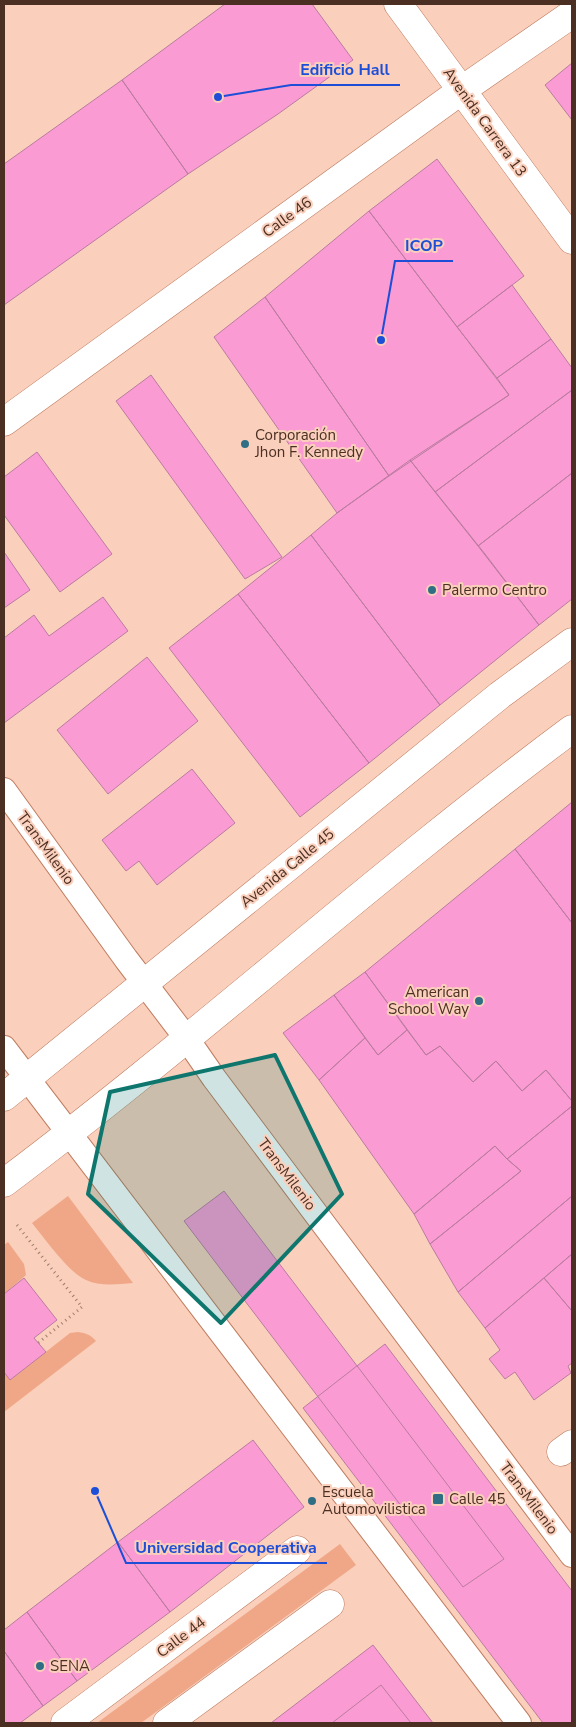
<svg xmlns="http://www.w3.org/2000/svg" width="576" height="1727" font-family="'Nunito Sans',sans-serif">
<rect width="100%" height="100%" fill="#facfbc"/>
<!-- green -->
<path fill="#f0a787" d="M68,1196L133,1283C118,1284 101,1287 86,1280C69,1273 45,1239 32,1223Z
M8,1242L24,1264L26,1275L4,1294V1245Z
M78,1332C86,1333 91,1335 96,1341L4,1412V1372L10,1380L70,1333Z
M340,1544L356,1565L141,1723H97Z"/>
<!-- building -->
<path fill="#fa9cd3" stroke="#bb7ba0" d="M225,4H312L353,60L278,114L188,174L122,80Z
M572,63V120L545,85Z
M122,80L188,174L4,305V164Z
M437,159L524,276L457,327L369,211Z
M369,211L509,395L389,476L265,297Z
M512,285L551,339L497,378L457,327Z
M265,297L389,476L337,513L214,337Z
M551,339L572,368V390L435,492L410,460L509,395L497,378Z
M151,375L282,557L245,579L116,401Z
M572,390V473L478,546L435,492Z
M37,452L112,554L60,592L4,515V477Z
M410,460L485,554L539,625L440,705L311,535L337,513Z
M572,473V599L539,625L478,546Z
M311,535L440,705L369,763L238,594Z
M4,552L30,590L4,608Z
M238,594L369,763L300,817L169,648Z
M103,597L128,631L4,723V638L34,615L49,636Z
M147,657L198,721L108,794L57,730Z
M192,769L235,823L157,885L139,861L126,871L102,840Z
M572,802V923L515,849Z
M515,849L572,923V1101L546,1070L522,1091L496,1061L473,1082L440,1046L426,1055L365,972Z
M365,972L407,1030L378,1055L334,995Z
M334,995L365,1038L319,1080L283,1033Z
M407,1030L426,1055L440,1046L473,1082L496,1061L522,1091L546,1070L572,1101V1106L507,1159L495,1146L414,1214L319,1080L365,1038L378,1055Z
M572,1106V1196L458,1292L430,1244L521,1171L507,1159Z
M495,1146L507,1159L521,1171L430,1244L414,1214Z
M224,1191L504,1559L463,1587L184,1221Z
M572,1196V1254L485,1328L458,1292Z
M572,1254V1311L544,1278Z
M24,1278L57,1320L34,1338L46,1352L10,1380L4,1372V1294Z
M544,1278L572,1311V1363L568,1366L571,1373L534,1400L515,1372L505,1379L489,1359L500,1350L485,1328Z
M385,1344L572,1591V1723H543L303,1408Z
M253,1440L304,1507L170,1612L118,1542Z
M118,1542L170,1612L77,1681L27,1612Z
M27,1612L77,1681L43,1706L4,1651V1630Z
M373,1645L433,1723H271Z
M4,1651L43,1706L20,1723H4Z
M381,1685L411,1723H332Z"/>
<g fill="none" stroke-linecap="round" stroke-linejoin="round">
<!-- lane casing -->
<g stroke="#bf7d60" stroke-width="26">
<path id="lane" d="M4,790L126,959L187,1039L214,1078L572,1555
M4,1048L519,1723"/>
</g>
<!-- street casing -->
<g stroke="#bf7d60" stroke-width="29">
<path id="street" d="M4,422L462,90
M561,1452L572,1444
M65,1723L297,1550
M167,1723L330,1604"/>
</g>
<!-- secondary casing -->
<g stroke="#bf7d60" stroke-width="29">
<path id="secondary" d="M398,4L572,240
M462,90L572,14
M4,1097L500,695L572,642
M4,1183C198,1037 377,874 572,729"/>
</g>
<!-- path -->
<path stroke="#9f7c6c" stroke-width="3" stroke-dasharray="1 4" stroke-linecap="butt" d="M17,1225L82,1307L38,1343"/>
<!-- lane -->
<use href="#lane" stroke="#fff" stroke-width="24"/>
<!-- street -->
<use href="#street" stroke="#fff" stroke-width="28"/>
<!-- secondary -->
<use href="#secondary" stroke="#fff" stroke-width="28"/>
</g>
<!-- marked area -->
<path fill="#0f766e" fill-opacity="0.2" stroke="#0f766e" stroke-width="4" stroke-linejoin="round" d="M275,1055L342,1194L221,1323L88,1194L110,1092Z"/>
<!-- markers -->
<g fill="#306e84" stroke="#facfbc" stroke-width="2">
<circle cx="245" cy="444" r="5"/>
<circle cx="432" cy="590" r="5"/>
<circle cx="479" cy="1001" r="5"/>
<rect x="432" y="1493" width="12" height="12" rx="2.5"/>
<circle cx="312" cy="1501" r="5"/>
<circle cx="40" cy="1666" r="5"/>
</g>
<g text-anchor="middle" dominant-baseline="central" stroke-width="4" stroke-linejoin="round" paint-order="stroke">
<!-- street labels -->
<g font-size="15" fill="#4b2f22" stroke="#facfbc">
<text transform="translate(485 122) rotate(54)">Avenida Carrera 13</text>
<text transform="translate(287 217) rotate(-36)">Calle 46</text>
<text transform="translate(46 848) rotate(54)">TransMilenio</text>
<text transform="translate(287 868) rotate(-39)">Avenida Calle 45</text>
<text transform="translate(287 1174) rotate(53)">TransMilenio</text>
<text transform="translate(529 1498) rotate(53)">TransMilenio</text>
<text transform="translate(181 1637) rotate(-37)">Calle 44</text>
</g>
<!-- poi labels -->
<g font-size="15" fill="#4b2f22" stroke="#facfbc" text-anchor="start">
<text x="255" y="435">Corporación<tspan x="255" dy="17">Jhon F. Kennedy</tspan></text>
<text x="442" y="590">Palermo Centro</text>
<text x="469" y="992" text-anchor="end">American<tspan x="469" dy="17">School Way</tspan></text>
<text x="322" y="1492">Escuela<tspan x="322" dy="17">Automovilistica</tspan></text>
<text x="449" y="1499">Calle 45</text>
<text x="50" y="1666">SENA</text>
</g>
</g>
<!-- callouts -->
<path fill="none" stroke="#1d4ed8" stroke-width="2" d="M218 97L291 85H400M381 340L395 261H453M95 1491L126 1563H327"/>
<g fill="#1d4ed8" stroke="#facfbc" stroke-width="2">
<circle cx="218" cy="97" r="5"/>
<circle cx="381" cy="340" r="5"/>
<circle cx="95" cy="1491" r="5"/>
</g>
<g font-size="16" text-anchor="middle" font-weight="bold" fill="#1d4ed8" stroke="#facfbc" stroke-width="4" stroke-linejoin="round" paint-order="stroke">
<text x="345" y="75">Edificio Hall</text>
<text x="424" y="251">ICOP</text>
<text x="226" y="1553">Universidad Cooperativa</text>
</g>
<!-- border -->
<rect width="576" height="1727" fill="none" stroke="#4b2f22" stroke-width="10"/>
</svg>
